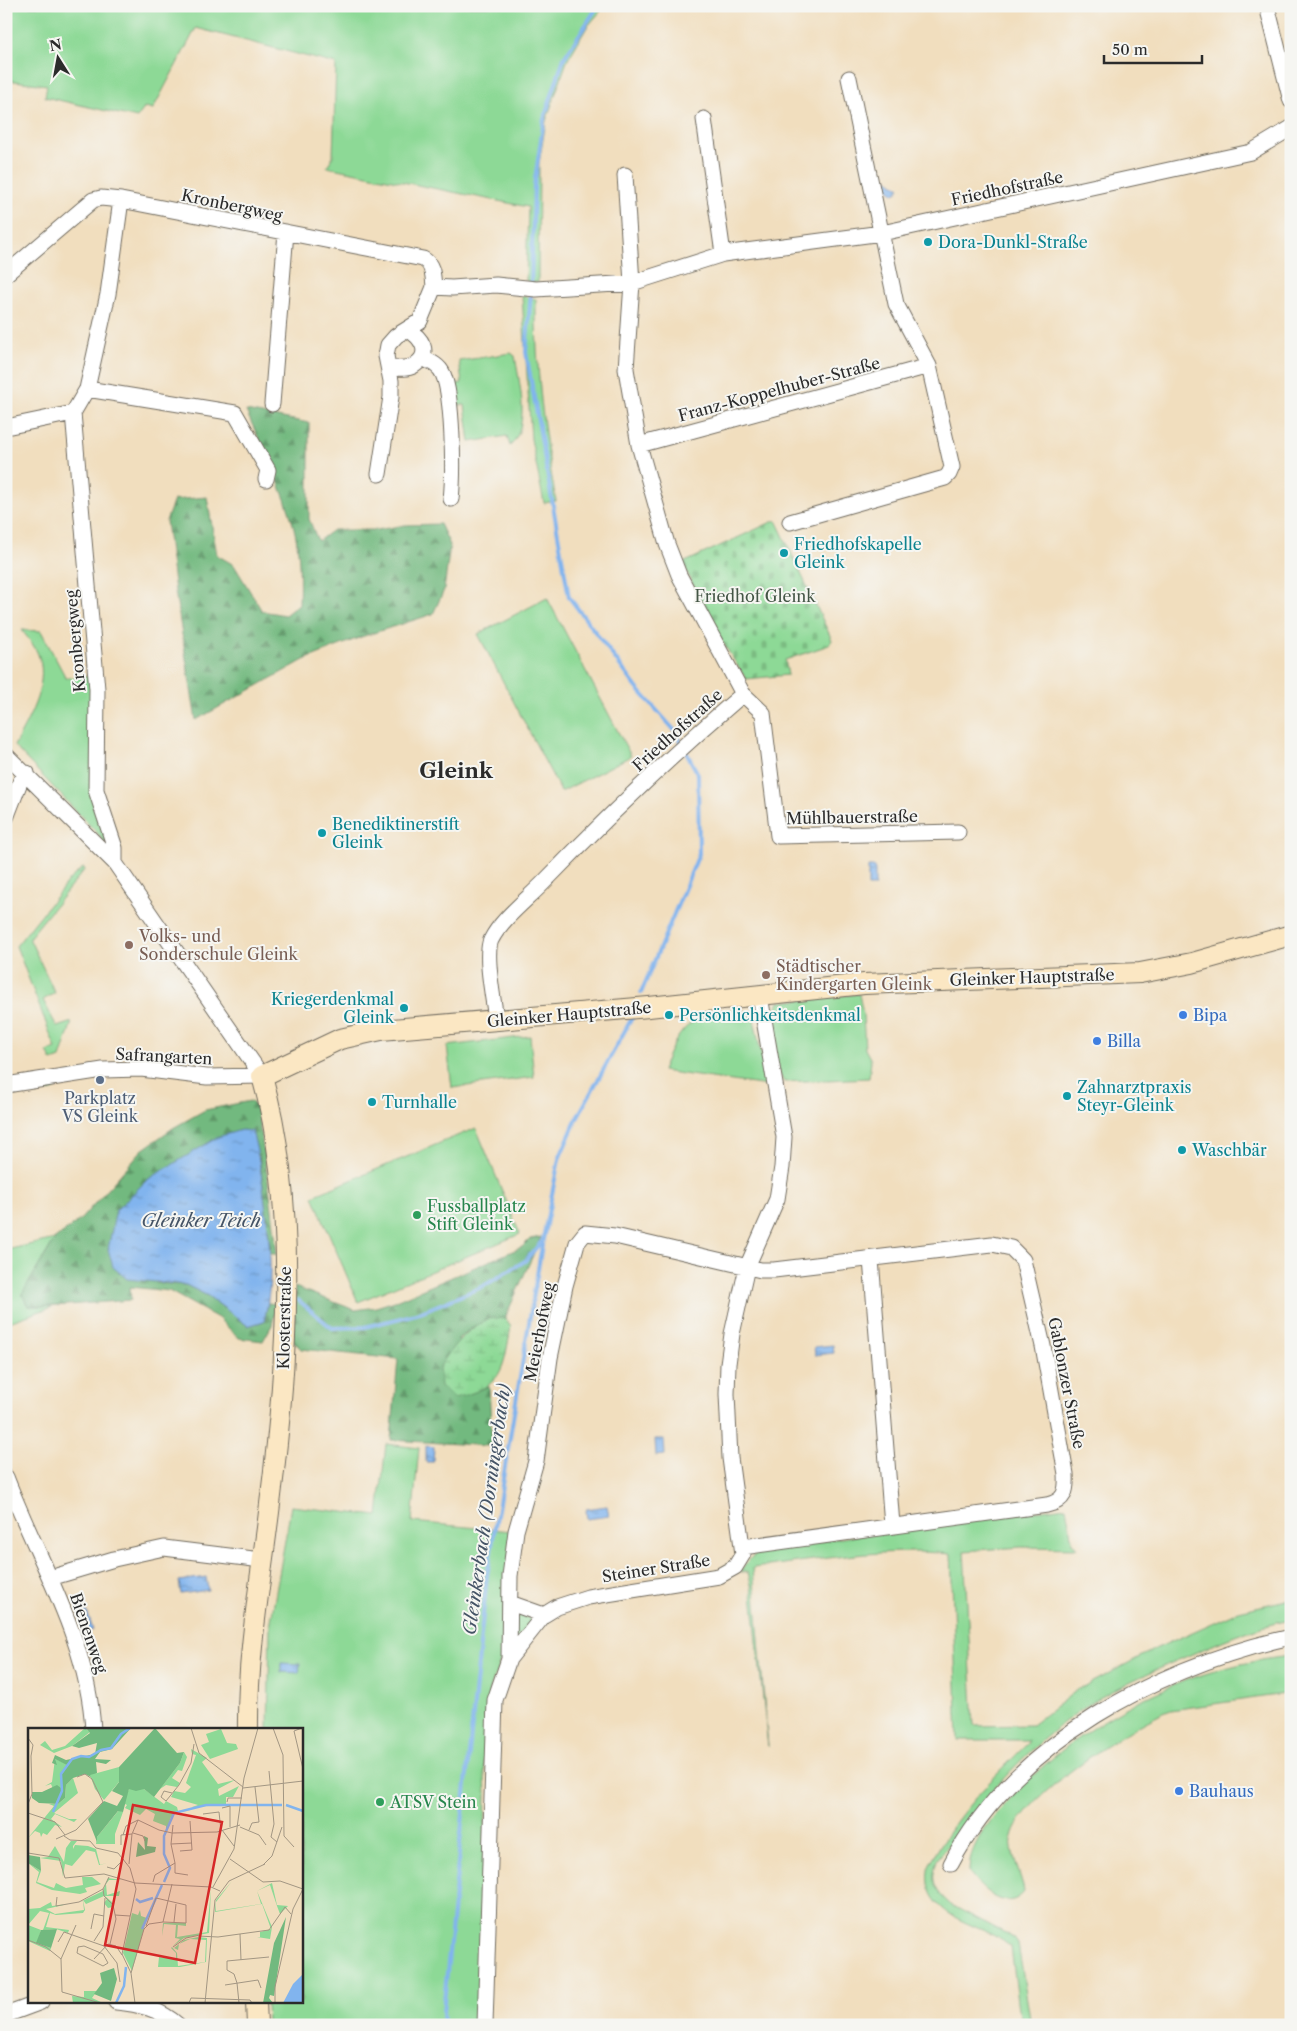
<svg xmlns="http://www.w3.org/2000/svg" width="1297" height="2031" font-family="'Libre Caslon Text',serif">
<defs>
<pattern id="forest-firs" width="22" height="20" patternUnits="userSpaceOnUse" patternTransform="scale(1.25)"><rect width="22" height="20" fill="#72b97f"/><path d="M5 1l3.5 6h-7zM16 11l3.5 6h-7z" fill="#5e9768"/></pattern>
<pattern id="wetland-marsh" width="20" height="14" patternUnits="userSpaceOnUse" patternTransform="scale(1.25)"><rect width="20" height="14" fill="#8dd996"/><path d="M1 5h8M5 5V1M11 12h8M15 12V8" fill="none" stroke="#7aba81"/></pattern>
<pattern id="cemetery-stones" width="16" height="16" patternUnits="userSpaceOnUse" patternTransform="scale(1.25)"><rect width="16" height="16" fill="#8dd996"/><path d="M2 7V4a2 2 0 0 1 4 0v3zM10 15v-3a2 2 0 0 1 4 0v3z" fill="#7aba81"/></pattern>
<pattern id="water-ripples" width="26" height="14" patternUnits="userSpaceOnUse" patternTransform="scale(1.25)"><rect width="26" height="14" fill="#81b4ee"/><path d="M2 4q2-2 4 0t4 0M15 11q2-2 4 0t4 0" fill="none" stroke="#6a93c1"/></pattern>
</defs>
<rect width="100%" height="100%" fill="#f6f6f2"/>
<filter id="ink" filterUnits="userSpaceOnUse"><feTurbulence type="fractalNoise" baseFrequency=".02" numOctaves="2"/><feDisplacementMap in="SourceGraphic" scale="10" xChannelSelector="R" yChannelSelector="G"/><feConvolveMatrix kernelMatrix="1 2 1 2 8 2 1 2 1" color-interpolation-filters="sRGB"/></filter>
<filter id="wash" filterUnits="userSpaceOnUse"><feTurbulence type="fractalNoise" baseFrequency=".0096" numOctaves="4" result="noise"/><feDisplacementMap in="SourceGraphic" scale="20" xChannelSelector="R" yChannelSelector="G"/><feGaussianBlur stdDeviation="1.12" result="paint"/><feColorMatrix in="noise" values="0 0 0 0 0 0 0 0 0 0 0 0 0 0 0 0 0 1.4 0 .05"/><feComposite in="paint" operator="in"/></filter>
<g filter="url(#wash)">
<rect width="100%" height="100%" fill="#f1debe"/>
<!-- green -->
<path fill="#8dd996" stroke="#5c8260" d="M6,6H605L587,27L567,61L546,121L539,164L538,283L526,281L528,207L327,167L333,156L336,64L196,28L153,109L145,107L137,118L45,97L47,85L6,80Z
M522,296L536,299C535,367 544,435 556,501L544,503L531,439Z
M511,353L515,356C519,382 531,426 510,446L507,436L470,442L465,405H455L453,385L462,383L459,361Z
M547,598L631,756L561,792L478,634Z
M22,630L41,631L66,678L90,676L107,847L99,835L14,746C27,721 49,686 39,657C36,647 28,639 22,630Z
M83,868L85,869L29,938L55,993L43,1000L57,1027L72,1022L60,1058L52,1061L47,1052L56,1049L16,946L70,879Z
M859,994L863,1014L865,1049L871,1060L869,1078L784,1082L777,1070L771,1021L779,1002Z
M736,1009L748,1012L754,1020L768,1086L662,1071C677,1030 691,1012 736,1009Z
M530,1036L534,1077L452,1088L447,1046Z
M57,1083L56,1089L52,1091L6,1095V1091Z
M476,1128L520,1234L358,1302L313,1196Z
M55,1239L22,1294L28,1306H55L6,1323V1250Z
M386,1444L419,1448L412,1522L511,1531L502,1656L490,1690L489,1727L484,1761L486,1794L482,1952C476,1977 481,2000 480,2025H267L266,2002H301V1730H268L270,1626L291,1506L378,1516Z
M1066,1507L1072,1542L1077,1548L1021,1547L964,1551L974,1726L1032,1725L1077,1690L1157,1648L1239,1611L1291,1599V1620C1251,1627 1220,1642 1183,1658C1146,1674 1108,1690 1075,1714C1020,1754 978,1806 937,1860C930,1882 934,1890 951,1905L1013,1937L1018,1944L1031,2025H1021L1011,1947C989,1928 958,1925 939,1905C930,1895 926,1884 928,1870C928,1865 933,1859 936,1853C959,1811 994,1777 1028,1743V1740H958L951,1554C886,1547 818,1560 753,1568L768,1747L751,1584L748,1572H741C746,1560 753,1555 765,1550L911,1527Z
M522,1615L532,1620L514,1642L515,1617Z
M1291,1656V1693L1171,1710C1135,1723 1018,1799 1012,1837C1009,1855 1022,1874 1024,1892C1007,1914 981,1889 969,1873C969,1843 990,1821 1010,1799C1082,1720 1183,1667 1291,1656Z"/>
<!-- forest -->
<path fill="url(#forest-firs)" stroke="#4e7255" d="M246,411L309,423V519L318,541L333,530H377L405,525L440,524L450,545L444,590L433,614L361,637L304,660L196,720L175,591L166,521L174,500L207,497L217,555L234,565L262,611L285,615L299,604C300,581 300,551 294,528C284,488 263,449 246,411Z
M250,1101L256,1106C265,1155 272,1204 277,1254H271L259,1154L156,1283L186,1285L208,1296L248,1326L264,1321L268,1303L277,1304L272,1325L263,1341L239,1338L218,1318L169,1291L130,1287L131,1300L55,1306H28L22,1294L55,1239L81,1219L142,1150L173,1128L205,1110Z
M541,1237L505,1318C485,1318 473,1326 458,1339L469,1394L489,1386L492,1446L391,1440L398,1359L301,1349L293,1341L295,1287L355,1310L376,1307L398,1300L522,1247L530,1239Z"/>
<!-- wetland -->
<path fill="url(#wetland-marsh)" stroke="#5c8260" d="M490,1318H505L511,1326C503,1372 503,1387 454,1398L441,1386L439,1368C455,1343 463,1332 490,1318Z"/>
<!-- cemetery -->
<path fill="url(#cemetery-stones)" stroke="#5c8260" d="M776,520L832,640L829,645L785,660L788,675L746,679L711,624L683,563Z"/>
<!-- water -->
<path fill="url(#water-ripples)" stroke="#56708c" d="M887,179L900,188L895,194L883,185Z
M868,867H875V886H868Z
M241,1130L252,1131C259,1155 262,1178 265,1203C270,1243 274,1281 264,1321L248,1326L208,1296L186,1285L127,1279L113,1267L108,1249L116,1210L147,1180L218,1137Z
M833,1345L834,1353L815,1355L814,1347Z
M655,1439H664L665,1455L656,1456Z
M426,1446L434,1447L433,1462H426Z
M607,1506L609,1516L587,1519L586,1509Z
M206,1577L208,1590L181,1594L179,1581Z
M87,1611L93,1630L84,1633L78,1614Z
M281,1663L300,1664L299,1673L281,1672Z"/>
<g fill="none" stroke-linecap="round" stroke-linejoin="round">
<!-- stream -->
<path stroke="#81b4ee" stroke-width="4" d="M531,286L534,186L544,119L564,58L598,6
M531,293L526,352L569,597L637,688L676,732L681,743
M641,993L699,854L698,774L685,750
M298,1300L332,1328L365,1327L416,1314L482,1287L525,1261L542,1241
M444,2025L443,2012L487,1575L543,1239L559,1159L578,1116L633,1016"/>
</g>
</g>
<g filter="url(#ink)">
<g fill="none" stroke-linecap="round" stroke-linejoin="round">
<!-- street casing -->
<g stroke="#706a5e" stroke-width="17">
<path id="street" d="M1267,6L1291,101
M704,119L723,254
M6,274L93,200L101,198L121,200
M422,358C431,362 439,365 443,374C453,397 454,473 451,499
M389,368C398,368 409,370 416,364C432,353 421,337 408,330
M87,389L235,413L268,470L266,479
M272,404L286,232
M6,427L73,413
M639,445L929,366
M379,474L391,397V381L386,356L388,345L396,336L420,321L434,287
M790,522L945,478L949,474L952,467L929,366L896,304L849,78
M743,694L763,713L778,836L958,832
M6,755L115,863L262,1076L207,1077L141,1069L103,1070L6,1085
M6,818L20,782L27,773
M115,863V848L96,790L97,689L73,413L87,389L108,294L121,200L423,259C433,264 433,276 434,287L452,288L496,285L536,289L632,283L723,254L882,233L1251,152L1291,128
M496,1019C494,1002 484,955 491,940C502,918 528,899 545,881C608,816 674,753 743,694L679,575L667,544L639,445L626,369L632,283L625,175
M871,1259L892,1525
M6,1477C38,1561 88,1638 93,1730
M50,1578L114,1559L164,1548L262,1560
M510,1603L544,1615
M509,1659L510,1576L516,1531L536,1461L550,1358L565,1286L577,1243L585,1233L615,1236L761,1270H774L992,1244L1011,1248L1023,1260L1043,1346L1066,1474C1067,1491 1065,1501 1047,1505L743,1547
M951,1864C1015,1741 1161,1666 1291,1637
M116,2002C139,2004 160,2009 178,2025
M6,2015L41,2002
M485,2025L495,1700L509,1659L544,1615L557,1607L588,1597L719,1576L735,1567L743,1554L730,1458L727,1394L728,1364L732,1334L747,1267L777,1199L782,1167L784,1137L760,996"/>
</g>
<!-- secondary casing -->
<g stroke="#706a5e" stroke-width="22">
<path id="secondary" d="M248,1730C247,1653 261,1580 270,1504C287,1370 299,1207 262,1076L340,1039L381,1030L649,1007L864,984L1140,973L1192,963L1291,935
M256,2002L257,2025"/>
</g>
<!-- street -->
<use href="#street" stroke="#fff" stroke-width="15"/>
<!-- secondary -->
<use href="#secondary" stroke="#fbe7c3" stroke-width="20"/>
</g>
</g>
<!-- markers -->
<g fill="#0f9aa8" stroke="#f6f6f2" stroke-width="2">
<circle cx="928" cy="242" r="5"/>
<circle cx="784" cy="553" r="5"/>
<circle cx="322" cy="833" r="5"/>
<circle cx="404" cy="1008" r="5"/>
<circle cx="669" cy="1015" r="5"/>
<circle cx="1067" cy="1096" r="5"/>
<circle cx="372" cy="1102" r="5"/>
<circle cx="1182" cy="1150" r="5"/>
</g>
<g fill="#8d6e63" stroke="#f6f6f2" stroke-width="2">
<circle cx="129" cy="945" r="5"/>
<circle cx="766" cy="975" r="5"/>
</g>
<g fill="#3f7fe0" stroke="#f6f6f2" stroke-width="2">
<circle cx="1183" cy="1015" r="5"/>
<circle cx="1097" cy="1041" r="5"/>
<circle cx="1179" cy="1791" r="5"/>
</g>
<circle fill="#5c6f8a" stroke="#f6f6f2" stroke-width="2" cx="100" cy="1080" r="5"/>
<g fill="#2e9e5b" stroke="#f6f6f2" stroke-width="2">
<circle cx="417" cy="1215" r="5"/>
<circle cx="380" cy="1802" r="5"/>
</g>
<g text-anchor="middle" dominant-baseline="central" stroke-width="4" stroke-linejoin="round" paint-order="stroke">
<!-- street labels -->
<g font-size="16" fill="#2b2b2b" stroke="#f6f6f2">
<text transform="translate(1007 188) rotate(-12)">Friedhofstraße</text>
<text transform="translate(232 205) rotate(12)">Kronbergweg</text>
<text transform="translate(779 389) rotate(-15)">Franz-Koppelhuber-Straße</text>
<text transform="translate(75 641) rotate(-95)">Kronbergweg</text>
<text transform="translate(677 730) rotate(-42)">Friedhofstraße</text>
<text transform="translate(852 817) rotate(-1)">Mühlbauerstraße</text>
<text transform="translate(1032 977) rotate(-2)">Gleinker Hauptstraße</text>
<text transform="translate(569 1014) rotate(-5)">Gleinker Hauptstraße</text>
<text transform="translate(164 1056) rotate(3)">Safrangarten</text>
<text transform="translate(284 1318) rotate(-89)">Klosterstraße</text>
<text transform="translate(539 1332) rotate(-79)">Meierhofweg</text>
<text transform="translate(1067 1383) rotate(79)">Gablonzer Straße</text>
<text transform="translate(656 1568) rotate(-9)">Steiner Straße</text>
<text transform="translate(89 1633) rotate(71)">Bienenweg</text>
</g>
<!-- culture labels -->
<g font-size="16" fill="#0d838f" stroke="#f6f6f2" text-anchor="start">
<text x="938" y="242">Dora-Dunkl-Straße</text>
<text x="794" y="544">Friedhofskapelle<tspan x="794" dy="18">Gleink</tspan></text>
<text x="332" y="824">Benediktinerstift<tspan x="332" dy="18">Gleink</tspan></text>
<text x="394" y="999" text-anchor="end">Kriegerdenkmal<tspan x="394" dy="18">Gleink</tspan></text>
<text x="679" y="1015">Persönlichkeitsdenkmal</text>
<text x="1077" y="1087">Zahnarztpraxis<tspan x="1077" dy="18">Steyr-Gleink</tspan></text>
<text x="382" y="1102">Turnhalle</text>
<text x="1192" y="1150">Waschbär</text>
</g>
<!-- park labels -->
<g font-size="16" fill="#445646" stroke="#f6f6f2">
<text x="755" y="596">Friedhof Gleink</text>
</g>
<!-- education labels -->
<g font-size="16" fill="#785e54" stroke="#f6f6f2" text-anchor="start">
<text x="139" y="936">Volks- und<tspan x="139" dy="18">Sonderschule Gleink</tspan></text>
<text x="776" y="966">Städtischer<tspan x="776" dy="18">Kindergarten Gleink</tspan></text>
</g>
<!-- shop labels -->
<g font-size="16" fill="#366cbe" stroke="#f6f6f2" text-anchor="start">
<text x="1193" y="1015">Bipa</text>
<text x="1107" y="1041">Billa</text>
<text x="1189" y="1791">Bauhaus</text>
</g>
<!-- service labels -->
<g font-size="16" fill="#4e5e75" stroke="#f6f6f2">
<text x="100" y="1098">Parkplatz<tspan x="100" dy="18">VS Gleink</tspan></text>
</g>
<!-- leisure labels -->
<g font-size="16" fill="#27864d" stroke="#f6f6f2" text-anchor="start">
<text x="427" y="1206">Fussballplatz<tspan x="427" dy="18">Stift Gleink</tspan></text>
<text x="390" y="1802">ATSV Stein</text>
</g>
<!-- water labels -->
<g font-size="18" font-style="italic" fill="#455466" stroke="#f6f6f2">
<text x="201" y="1221">Gleinker Teich</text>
<text transform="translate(487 1509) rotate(-82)">Gleinkerbach (Dorningerbach)</text>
</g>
<!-- district labels -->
<g font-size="21" font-weight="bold" fill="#2b2b2b" stroke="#f6f6f2">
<text x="456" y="770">Gleink</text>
</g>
</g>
<!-- overview -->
<g transform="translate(28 1728)">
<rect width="275" height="275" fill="#f1debe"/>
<path d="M57,0L62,4L44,18L26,25L12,17L17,13L24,22L37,18ZM193,1L199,15L208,16L210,21L182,31L173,17L181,14L178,6ZM163,21L179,30L174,34L190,56L207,52L190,61L191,68L211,58L205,69H198V77L164,79L170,77L143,69L146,63L157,65L163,59L158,55L168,27L164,26ZM156,24L159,29L154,43L150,42L144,50L152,55L149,59L138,57L132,61L152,35ZM27,31L39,36L33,47V61H25L23,56L17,58L24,54ZM45,50L50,65L26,85L41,91H49L46,94L27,86L23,91L34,99L27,97L19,107L15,105L13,109L12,105L7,103L0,110L26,78L21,76H30L37,70L38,57ZM101,61H116L136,76L138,73L149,79L150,83L143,89L138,103V98L125,93L127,86L118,81L112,87L97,80L99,77L95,75ZM91,82L95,84L87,106V116H68L69,109ZM43,113H49L45,118V121L47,117L60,118L68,121L72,137L79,135L71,137L67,124L58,122L44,138L37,136L35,149L33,133L12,130L20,129L27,118L36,134L38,120ZM0,135L13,143L9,154L26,160L28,155L38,160L55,157L54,149H64L73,156L57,160L59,164L52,166L24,162L8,155L11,144ZM80,150L94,152H81L78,156L79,167L92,163L91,168H77L84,174L85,176V179L80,180L76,175L79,171L76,168L58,176L55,172L57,182L55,185L28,187L22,185L18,199L41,202L40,205L28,201L15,202L21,185L12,183L0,197L13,202L9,215L23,220L22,223L0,213V181L12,180L23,174L24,178L40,176L18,181L27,186L56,182L55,173L52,174L75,163ZM204,153L188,174V183L233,176L229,163L244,155L249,177L260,178L252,186L249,178L242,157L229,163L244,199L242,211L229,209H232V204L243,201L234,176L187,184L188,172ZM183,160L181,205L156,210L144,219L149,225L150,238L177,234L178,212L162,211L151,216L150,222L146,220L156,212L170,209L179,210L178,234L152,239H130L131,229L148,231V225L143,220L152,211L147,210L148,197L136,196L134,208L135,195H158V198L150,197L149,209L179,204ZM112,182L113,188L119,190L104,243L95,225L104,185L110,187ZM56,263H69L64,270L75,275H45L44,268L56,269Z" fill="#8dd996"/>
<path d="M58,0H103L84,21L72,24L67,31L83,32L78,36L68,34L69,45L63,49L57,46L45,50L38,57L37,70L30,76L11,75L4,70V64H14L29,57L33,60V47L39,37L27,31L29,37L24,35L27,27L38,32L67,26L69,15L51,20L44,18L62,5ZM127,0L149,25L156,24L152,35L126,69L116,61L108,63L101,61L95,84L90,83L69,109V114L60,91L76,73L89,78L95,68L84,63L91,54V39ZM116,108L120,110L119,118L128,119L127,124L108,129L110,114L117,122ZM0,127L12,129L13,143L0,135ZM258,189L246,268L242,267L241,270L245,275H235L246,215ZM29,201L23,220L8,215L13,202ZM86,240L89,251L83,273L66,266L74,255L72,245Z" fill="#72b97f"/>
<path d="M91,39V54L76,72L67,61L62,47Z" fill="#8dd996"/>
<path d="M275,246V275H255L265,256Z" fill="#81b4ee"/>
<path fill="none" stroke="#81b4ee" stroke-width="2.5" d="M258,77L275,83M25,84L34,63L33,46L44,31L53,28L61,29L73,22L83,20L93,6L102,0M136,154L142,140L136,126V108L146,85L178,77H254M108,171L112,174L125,170M114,201L134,157M88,275L96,258L98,239"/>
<path fill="none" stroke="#a29683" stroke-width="1" d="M163,0L171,25L215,59M245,0L255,27L256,108L266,119M274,0L266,3L275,41M0,10L5,17L3,28L4,66L0,76M241,43L246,96L243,109L249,114M215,60L275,53M144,65L136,63L133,69L138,73L151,57L163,35L166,16M199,74L200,70H214M194,80L202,78V99M0,85L27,94L37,107M175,86L191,84L193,103M212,99L231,107L238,117M194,102L206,118M221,102L224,95L231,94L227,59M105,105L115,108L117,113M95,107L98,98L110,92M36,108L42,112L62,113L68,120L90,125L102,140L108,161L94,226L103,245M28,111L48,102L75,74L64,51L57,46L49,49M143,116L164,115M93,117V107L104,106M152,123L164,122L162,93M0,125L31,130L37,150L76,146L107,155L183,159L192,163M202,131L235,154L252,153L275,161M147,135V145L160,147M101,136L104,106L110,92L131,102L144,105L189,104L212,97M235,137L244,128L254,99M79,139L86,141L96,131M125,154L127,147L147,135L143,116L145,97M185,159L206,121L216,50L230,0M75,161L76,168L85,177L88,191L82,216M29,169L28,178L51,174L75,161L81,149M87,187L102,188M146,194L148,176M48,197L33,231L34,264L72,275M118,198L128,170L158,177V195L135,194M63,201L66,186L76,188M212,206L213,232M170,208L190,209L241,202L257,179L263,186M0,212L18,219L33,231M66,213L75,199L77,170M30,214L36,204L76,218L89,235L92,254M56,218L75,226L80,235L75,238L49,225L50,219ZM145,219L158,210L172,207M66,231L80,216L88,218L94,227M197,257L230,252L233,260M107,275L103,245L116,201L121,196L135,194L144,156M161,275L163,270L222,272L224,275M177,275L187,172L201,153L237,136M211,275L209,255L206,246L199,242V233L241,229M247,275V259L265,181L275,161"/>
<path fill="#d62828" fill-opacity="0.15" stroke="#d62828" stroke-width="2.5" d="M105,77L194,94L167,235L77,217Z"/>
<rect width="275" height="275" fill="none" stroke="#2b2b2b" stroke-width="2.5"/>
</g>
<!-- margin -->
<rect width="1297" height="2031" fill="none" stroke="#f6f6f2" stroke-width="25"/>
<!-- north arrow -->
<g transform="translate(58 58) rotate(349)" stroke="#f6f6f2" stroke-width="4" paint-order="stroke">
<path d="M0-4L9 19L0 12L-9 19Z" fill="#2b2b2b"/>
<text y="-8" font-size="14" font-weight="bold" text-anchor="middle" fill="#2b2b2b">N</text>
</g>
<!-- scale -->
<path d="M1104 55v8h98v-8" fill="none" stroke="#2b2b2b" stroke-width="2.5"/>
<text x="1112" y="55" font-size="15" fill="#2b2b2b" stroke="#f6f6f2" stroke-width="4" paint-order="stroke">50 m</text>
</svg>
